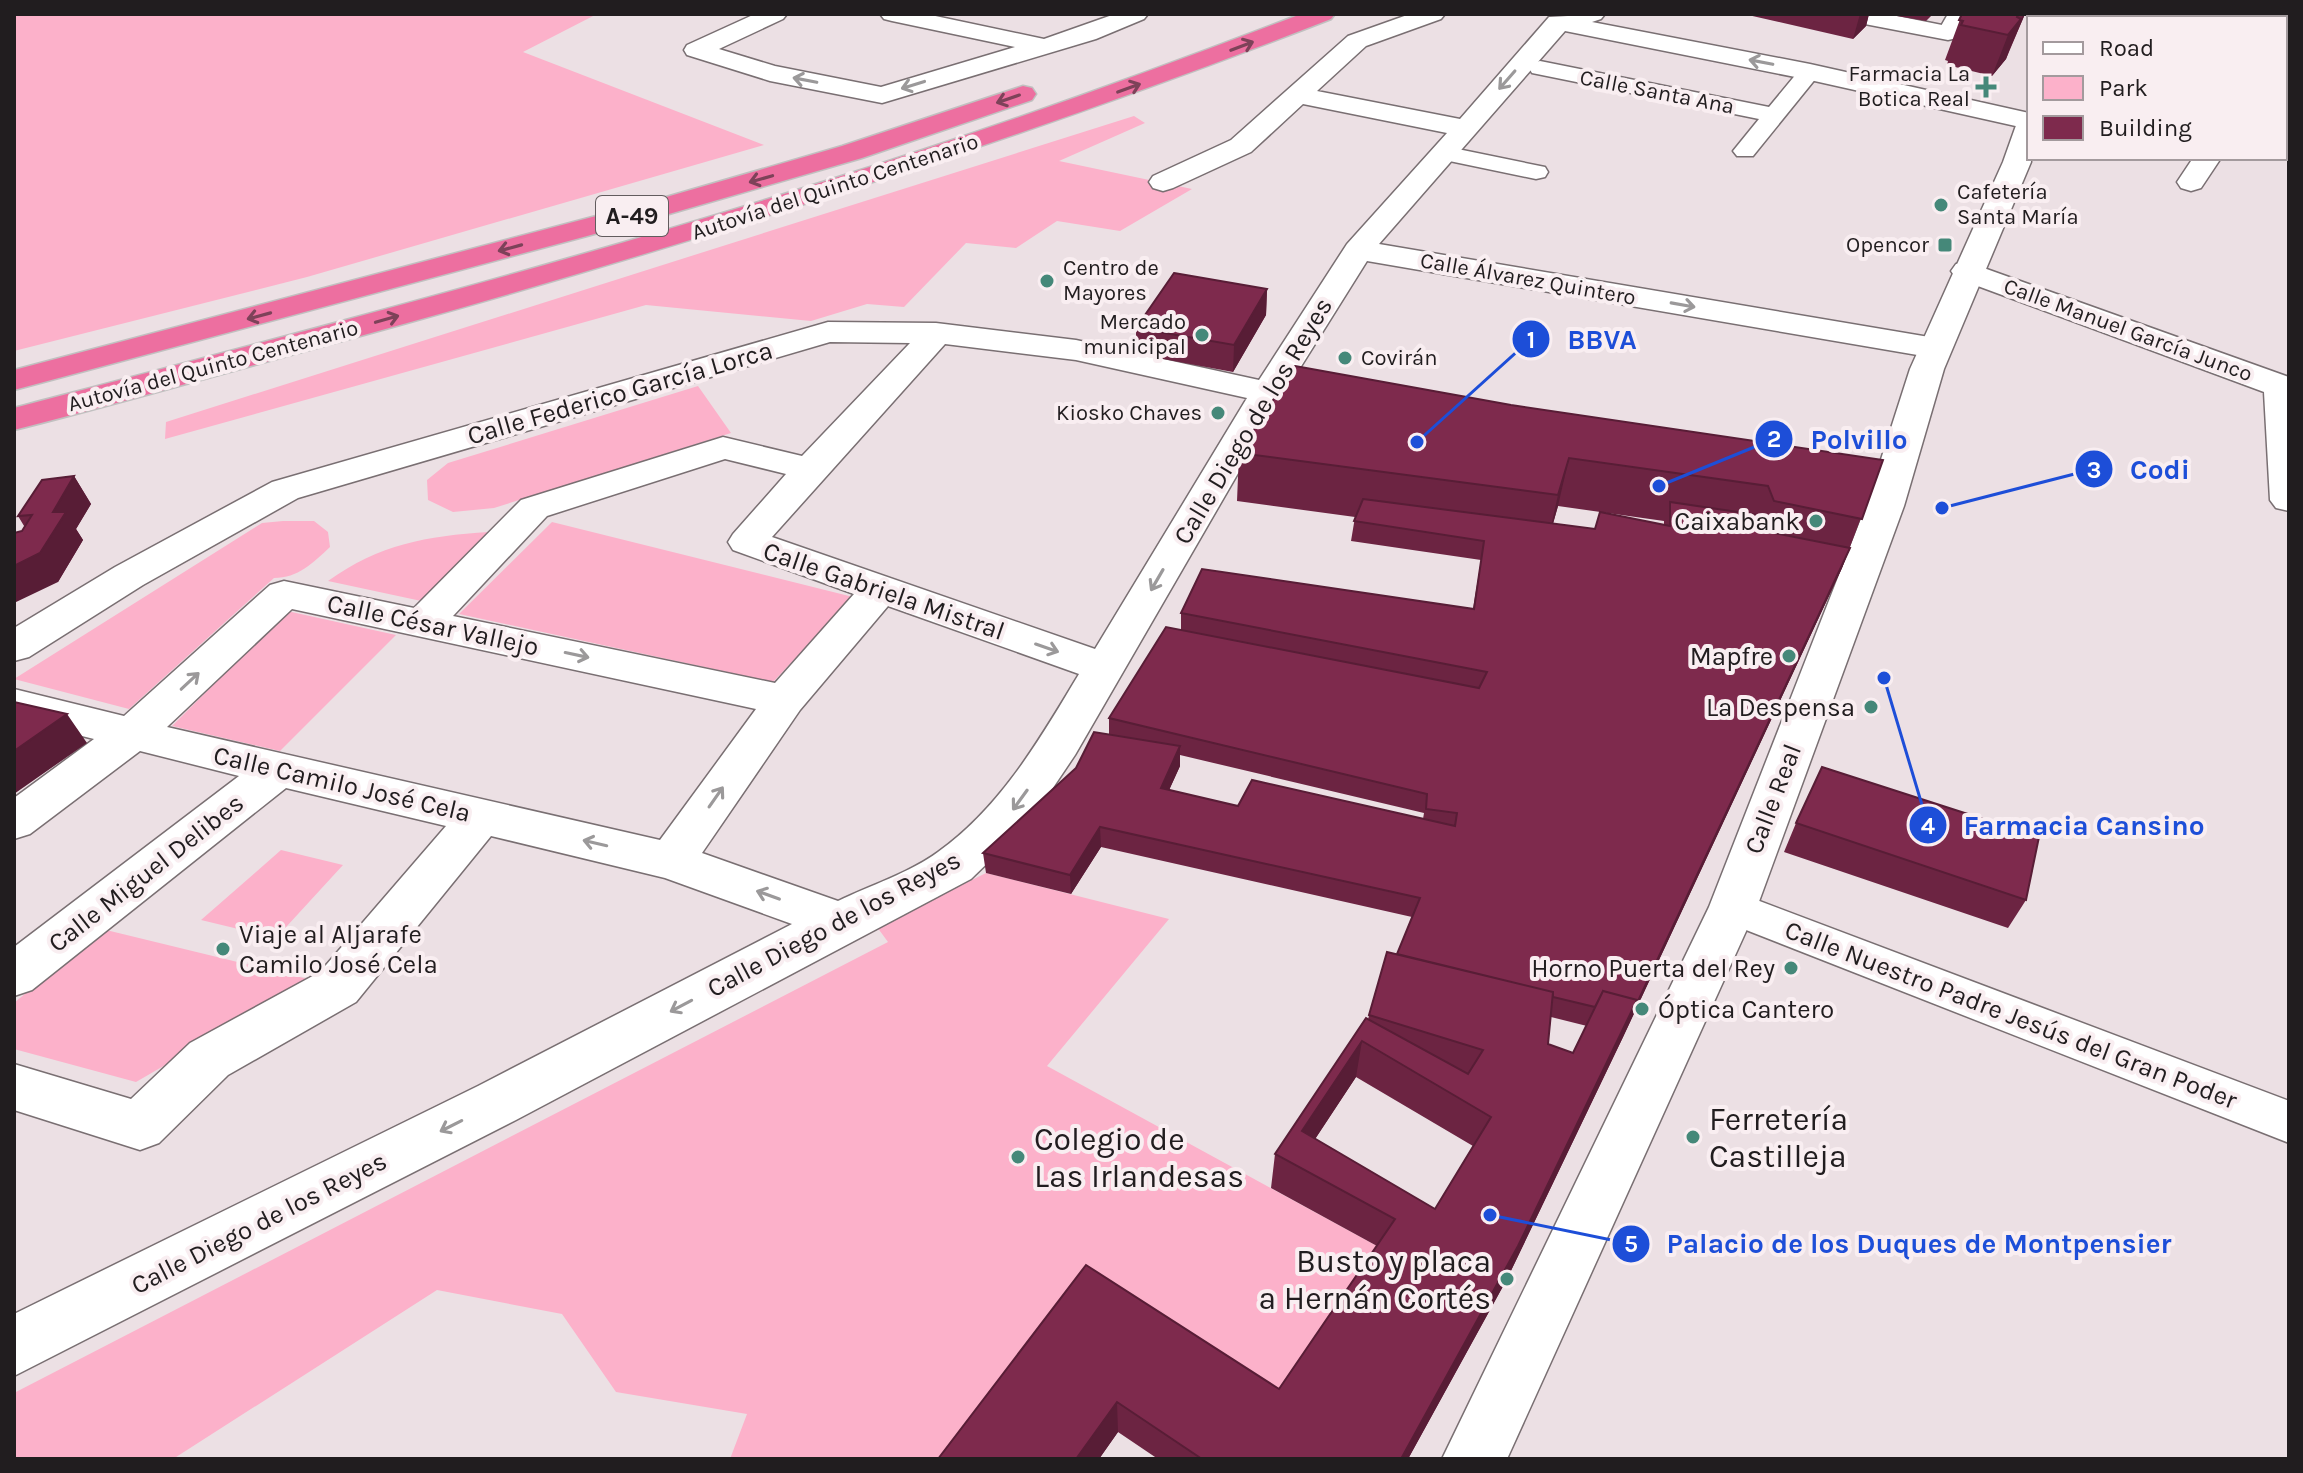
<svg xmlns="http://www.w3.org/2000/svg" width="2303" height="1473" font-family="Karla,sans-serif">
<rect width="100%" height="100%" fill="#ece0e4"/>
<!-- green -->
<path fill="#fcb1ca" d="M18,14H597L523,52L764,145L307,277L14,351V16Z
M1134,116L1145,123L1059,161L1192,189L1120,231L1057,221L1016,248L966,243L904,307L867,304L811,321L646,305L165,439L166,422Z
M698,386L731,433L494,508L453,512L428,500L427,480L448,463Z
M283,521H314L328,532L330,547C313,563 298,578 274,578L129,709L14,679L262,523Z
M552,522L853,597L773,682L459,614Z
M489,532L426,602L328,581C380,544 426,536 489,532Z
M287,611L396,635L280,751L172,726Z
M281,850L343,865L276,938L201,920Z
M986,873L1169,919L1047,1066L1388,1252L1275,1419L1088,1298L966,1459H730L747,1414L616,1392L562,1314L437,1290L173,1459H14V1393L888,942L877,927Z
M102,929L312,980L136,1082L14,1049V1003Z"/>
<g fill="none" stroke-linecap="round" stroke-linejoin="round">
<!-- pedestrian casing -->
<g stroke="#796f72" stroke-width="3">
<path id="pedestrian" d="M1948,14H1968L1955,37L1948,39L1937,33Z
M1540,61L1769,107L1802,67L1810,65L1821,72L1753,156H1737L1733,151L1759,119L1532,73L1529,68L1532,63Z
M1443,146L1545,167L1548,172L1545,177L1536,179L1435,158L1431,153L1435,148Z
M1733,891L2289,1101V1143L1718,919L1712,907L1718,895Z"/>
</g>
<!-- minor casing -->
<g stroke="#796f72" stroke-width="3">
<path id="minor" d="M755,14H787L783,19L719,49L775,66L881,87L1015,47L892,21L884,19L880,14H926L1044,39L1115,14H1148L1144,19L1096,39L882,103L770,81L687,55L684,50L687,45Z
M1410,14H1445L1441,19L1366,46L1317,91L1460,119L1549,17L1605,14L1601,19L1592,22L1810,64L2029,113V129L1810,80L1565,31L1379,244L1935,338L1947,341L1952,348L1947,355L1935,358L1367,261L1285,392L1075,755L1030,822L971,879L516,1120L14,1376V1314L478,1086L792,924L665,878L491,836L356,1002L228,1075L159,1143L140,1150L14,1110V1064L131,1099L190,1043L320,972L446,826L286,788L32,990L14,996V947L239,776L140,751L30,834L14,839V798L94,739L14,719V689L124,716L270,585L284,581L414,608L521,500L723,437L802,456L910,343L830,342L298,498L143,585L29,657L14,661V628L115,567L272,482L828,322L936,323L1076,340L1259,380L1347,244L1447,133L1303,104L1251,152L1173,188L1163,191L1153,188L1149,182L1153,176L1231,140L1348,36ZM945,344L1076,360L1247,398L1095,649L772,537ZM725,459L786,474L733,534L728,542L733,550L854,594L775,683L453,616L547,516ZM888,606L1079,674C1040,739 1001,807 938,852C911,872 869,886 838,901L702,853L800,710ZM292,609L756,709L660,840L167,727Z
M1837,14H1887L1957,28L1960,33L1957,38L1948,40L1849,21L1841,19Z
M2285,142L2289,143V159L2284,158Z
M2193,158H2221L2201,188L2191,191L2181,188L2177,182Z
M1967,262L2289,377V511L2276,508L2270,500L2264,392L1956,278L1951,271L1956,264Z"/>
</g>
<!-- secondary casing -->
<g stroke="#796f72" stroke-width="3">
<path id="secondary" d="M2069,14H2093L2091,18H2067Z
M2029,115L2031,162L1944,369L1904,506L1757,907L1507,1459H1442L1709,907L1866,506L1910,369L2003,162L2019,117Z"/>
</g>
<!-- motorway casing -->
<g stroke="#c1c0c0" stroke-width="3">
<path id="motorway" d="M1301,14H1335L1331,19C994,150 651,257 302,352C206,378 110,406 14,430V408C287,336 560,265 829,180C988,130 1145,74 1301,14Z
M1023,86L1032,88L1036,94L1032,100L862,158L669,214L14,390V370L649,202L842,146Z"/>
</g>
<!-- pedestrian -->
<use href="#pedestrian" fill="#fff" fill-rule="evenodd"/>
<!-- minor -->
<use href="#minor" fill="#fff" fill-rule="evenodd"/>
<!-- secondary -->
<use href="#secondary" fill="#fff" fill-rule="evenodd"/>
<!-- motorway -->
<use href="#motorway" fill="#ed6fa0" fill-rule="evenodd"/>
</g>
<!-- wall -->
<path fill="#6c2442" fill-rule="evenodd" d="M1748,14H1869L1866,26L1853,39L1748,15Z
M1885,14H1933L1926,21Z
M1962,14H2025L2006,59L1992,76L1947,65L1948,61L1945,60Z
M1267,289L1266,315L1233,372L1136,354V328Z
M1511,405L1883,460L1842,568L1624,1035L1507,1279L1408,1459H1158L1118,1432L1099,1459H938L1086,1265L1279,1389L1377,1246L1271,1188L1275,1154L1368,1020L1369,1015L1397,954L1412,917L1101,847L1071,894L986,873L983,853L1076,768L1109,734V718L1181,630V613L1473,609L1481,560L1351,541L1355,517L1237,501L1239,453ZM1558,506L1664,521V525L1595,529L1553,524ZM1180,755L1424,813L1423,819L1238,806L1169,790L1180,766ZM1551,1017L1587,1026L1573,1053L1548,1044ZM1356,1077L1473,1146L1435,1209L1315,1139Z
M74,476L91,504L76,529L83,540L58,582L18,516Z
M1796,823L2026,900L2008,928L1784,852Z"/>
<!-- shaded-wall -->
<path fill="#581d36" d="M1860,14H1869L1866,26L1853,39Z
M2023,14H2025L2008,53L2022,17Z
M2021,19L2006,59L1992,76L2008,35Z
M1267,289L1266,315L1233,372L1234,345Z
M1569,458L1558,506L1547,544L1558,495Z
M74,476L91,504L76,529L83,540L58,582L14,603V566L53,512Z
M1850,548L1842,568L1624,1035L1507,1279L1408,1459H1401Z
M67,714L87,743L14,794V751Z
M1180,746V766L1161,808V788Z
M1100,827L1101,847L1071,894L1070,875Z
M1362,1041L1356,1077L1298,1165L1302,1131Z
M1117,1402L1118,1432L1099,1459H1076Z"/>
<!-- building -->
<path fill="#7e2a4d" stroke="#581d36" stroke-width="2" fill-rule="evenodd" d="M1962,14H2018L2017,17L2021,19L2008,35L1961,25L1963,21L1959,20Z
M1174,273L1267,289L1234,345L1136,328Z
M1295,366L1511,405L1883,460L1862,519L1774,501L1768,486L1569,458L1558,495L1239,453Z
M74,476L53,512H66L40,553L14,566V533L22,531L32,515L18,516L42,480Z
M1363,499L1595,529L1600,512L1670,526V502L1758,515L1764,531L1850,548L1631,1016L1637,1000L1603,991L1595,1007L1553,997V992L1397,954L1420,898L1100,827L1070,875L983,853L1076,768L1094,732L1180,746L1161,788L1238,806L1252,780L1455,826L1457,813L1426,809L1427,794L1109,718L1166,627L1479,688L1487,672L1181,613L1202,569L1474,609L1484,541L1354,521Z
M14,702L67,714L14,751Z
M1822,767L2039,837L2026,900L1796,823Z
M1387,952L1553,992L1548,1044L1573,1053L1603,991L1637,1000L1518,1246L1401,1459H1202L1117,1402L1076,1459H938L1086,1265L1279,1389L1395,1219L1275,1154L1366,1018L1468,1074L1483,1050L1369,1015ZM1362,1041L1491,1117L1435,1209L1302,1131Z"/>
<!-- one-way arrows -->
<defs><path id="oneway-shaft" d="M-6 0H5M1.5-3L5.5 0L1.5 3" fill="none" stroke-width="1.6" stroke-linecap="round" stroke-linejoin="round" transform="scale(2)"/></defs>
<g stroke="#7d4259">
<use href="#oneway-shaft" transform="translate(1242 46) rotate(-21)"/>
<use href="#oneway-shaft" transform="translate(1129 88) rotate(-20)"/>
<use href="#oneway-shaft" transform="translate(1008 99) rotate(161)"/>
<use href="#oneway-shaft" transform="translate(761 179) rotate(164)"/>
<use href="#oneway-shaft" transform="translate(510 248) rotate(165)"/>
<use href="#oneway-shaft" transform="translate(259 316) rotate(165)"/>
<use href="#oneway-shaft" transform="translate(387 319) rotate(-16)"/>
</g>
<g stroke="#9b999a">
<use href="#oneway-shaft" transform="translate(1761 62) rotate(-169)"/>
<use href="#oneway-shaft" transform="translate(805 80) rotate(-169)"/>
<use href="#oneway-shaft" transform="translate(1507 80) rotate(131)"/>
<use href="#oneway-shaft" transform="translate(913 85) rotate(163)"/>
<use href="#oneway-shaft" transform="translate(1683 305) rotate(10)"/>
<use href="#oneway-shaft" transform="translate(1157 580) rotate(120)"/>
<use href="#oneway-shaft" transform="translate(1047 648) rotate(19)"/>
<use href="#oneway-shaft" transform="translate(577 655) rotate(12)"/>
<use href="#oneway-shaft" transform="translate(190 681) rotate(-43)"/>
<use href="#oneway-shaft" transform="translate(716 797) rotate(-55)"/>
<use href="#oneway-shaft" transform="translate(1020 800) rotate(126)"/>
<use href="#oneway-shaft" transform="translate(595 843) rotate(-167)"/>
<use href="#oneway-shaft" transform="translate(768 895) rotate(-160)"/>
<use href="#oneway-shaft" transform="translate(681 1006) rotate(152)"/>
<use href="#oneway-shaft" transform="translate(451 1126) rotate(153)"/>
</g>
<!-- markers -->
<g fill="#458879" stroke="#f9eef1" stroke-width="3">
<path d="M1982 75h8v8h8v8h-8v8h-8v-8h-8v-8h8z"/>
<circle cx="1941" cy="205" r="8"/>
<rect x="1937" y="237" width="16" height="16" rx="4"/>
<circle cx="1047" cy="281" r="8"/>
<circle cx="1202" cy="335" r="8"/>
<circle cx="1345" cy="358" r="8"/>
<circle cx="1218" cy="413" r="8"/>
<circle cx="1816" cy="521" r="8"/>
<circle cx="1789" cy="656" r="8"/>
<circle cx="1871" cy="707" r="8"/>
<circle cx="223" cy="949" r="8"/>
<circle cx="1791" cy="968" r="8"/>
<circle cx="1642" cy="1009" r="8"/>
<circle cx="1693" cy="1137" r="8"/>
<circle cx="1018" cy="1157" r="8"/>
<circle cx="1507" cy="1279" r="8"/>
</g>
<g text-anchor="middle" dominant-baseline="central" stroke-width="8" stroke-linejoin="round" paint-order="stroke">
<!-- far-poi labels -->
<g font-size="22" fill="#211d1f" stroke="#f9eef1" text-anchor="end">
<text x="1970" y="74">Farmacia La<tspan x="1970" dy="25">Botica Real</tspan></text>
<text x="1957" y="192" text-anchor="start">Cafetería<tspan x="1957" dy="25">Santa María</tspan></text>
<text x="1929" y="245">Opencor</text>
<text x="1063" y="268" text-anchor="start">Centro de<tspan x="1063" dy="25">Mayores</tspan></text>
<text x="1186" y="322">Mercado<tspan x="1186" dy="25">municipal</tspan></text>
<text x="1361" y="358" text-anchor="start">Covirán</text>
<text x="1202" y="413">Kiosko Chaves</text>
</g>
<!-- far-street labels -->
<g font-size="22" fill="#211d1f" stroke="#f9eef1">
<text transform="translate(1657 92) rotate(11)">Calle Santa Ana</text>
<text transform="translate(835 187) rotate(-18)">Autovía del Quinto Centenario</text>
<text transform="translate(1528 279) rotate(10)">Calle Álvarez Quintero</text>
<text transform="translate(2128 330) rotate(20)">Calle Manuel García Junco</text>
<text transform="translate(213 366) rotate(-15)">Autovía del Quinto Centenario</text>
</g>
<!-- shield labels -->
<rect fill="#f9eef1" stroke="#625c5e" stroke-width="2" x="596" y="196" width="72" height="40" rx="6"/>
<g font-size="24" font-weight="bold" fill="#211d1f">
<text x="632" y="216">A-49</text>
</g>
<!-- street labels -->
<g font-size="26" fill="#211d1f" stroke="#f9eef1">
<text transform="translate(620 393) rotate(-16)">Calle Federico García Lorca</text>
<text transform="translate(1253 421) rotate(-59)">Calle Diego de los Reyes</text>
<text transform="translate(884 591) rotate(19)">Calle Gabriela Mistral</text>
<text transform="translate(433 625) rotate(12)">Calle César Vallejo</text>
<text transform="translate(342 784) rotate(13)">Calle Camilo José Cela</text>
<text transform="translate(1773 799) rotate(-69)">Calle Real</text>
<text transform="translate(146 873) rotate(-38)">Calle Miguel Delibes</text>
<text transform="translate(834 924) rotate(-28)">Calle Diego de los Reyes</text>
<text transform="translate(2011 1015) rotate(21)">Calle Nuestro Padre Jesús del Gran Poder</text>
<text transform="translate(259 1223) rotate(-27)">Calle Diego de los Reyes</text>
</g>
<!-- poi labels -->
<g font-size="26" fill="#211d1f" stroke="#f9eef1" text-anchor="end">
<text x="1800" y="521">Caixabank</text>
<text x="1773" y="656">Mapfre</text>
<text x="1855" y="707">La Despensa</text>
<text x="239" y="934" text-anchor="start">Viaje al Aljarafe<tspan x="239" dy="30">Camilo José Cela</tspan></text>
<text x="1775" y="968">Horno Puerta del Rey</text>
<text x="1658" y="1009" text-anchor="start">Óptica Cantero</text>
</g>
<!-- near-poi labels -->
<g font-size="32" fill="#211d1f" stroke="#f9eef1" text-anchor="start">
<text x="1709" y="1119">Ferretería<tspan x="1709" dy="37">Castilleja</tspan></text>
<text x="1034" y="1139">Colegio de<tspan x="1034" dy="37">Las Irlandesas</tspan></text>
<text x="1491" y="1261" text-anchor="end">Busto y placa<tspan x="1491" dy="37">a Hernán Cortés</tspan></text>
</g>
</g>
<!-- callouts -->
<path fill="none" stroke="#1d4ed8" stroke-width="3" d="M1417 442L1531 339M1659 486L1774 439M1942 508L2094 469M1884 678L1928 825M1490 1215L1631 1244"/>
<g fill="#1d4ed8" stroke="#f9eef1" stroke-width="3">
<circle cx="1417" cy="442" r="8"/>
<circle cx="1659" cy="486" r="8"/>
<circle cx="1942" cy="508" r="8"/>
<circle cx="1884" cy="678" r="8"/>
<circle cx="1490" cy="1215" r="8"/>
<circle cx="1531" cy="339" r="20"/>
<circle cx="1774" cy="439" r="20"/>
<circle cx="2094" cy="469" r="20"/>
<circle cx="1928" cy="825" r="20"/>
<circle cx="1631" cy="1244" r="20"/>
</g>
<g font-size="24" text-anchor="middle" font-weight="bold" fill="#fff">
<text x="1531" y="348">1</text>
<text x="1774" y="447">2</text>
<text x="2094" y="478">3</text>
<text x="1928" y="834">4</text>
<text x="1631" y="1252">5</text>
</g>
<g font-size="28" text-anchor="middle" font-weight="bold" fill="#1d4ed8" stroke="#f9eef1" stroke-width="8" stroke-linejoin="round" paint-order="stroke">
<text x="1602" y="349">BBVA</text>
<text x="1859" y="449">Polvillo</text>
<text x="2160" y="479">Codi</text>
<text x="2084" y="835">Farmacia Cansino</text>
<text x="1919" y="1253">Palacio de los Duques de Montpensier</text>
</g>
<!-- border -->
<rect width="2303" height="1473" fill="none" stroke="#211d1f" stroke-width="32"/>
<!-- legend -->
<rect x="2027" y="16" width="260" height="144" fill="#f9eef1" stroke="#a39a9d" stroke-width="2"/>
<rect x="2043" y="42" width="40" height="12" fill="#ffffff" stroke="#a39a9d" stroke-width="2"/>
<text x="2099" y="56" font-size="24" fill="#211d1f">Road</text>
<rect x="2043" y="76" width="40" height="24" fill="#fcb1ca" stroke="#a39a9d" stroke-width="2"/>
<text x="2099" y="96" font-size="24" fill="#211d1f">Park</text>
<rect x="2043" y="116" width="40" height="24" fill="#7e2a4d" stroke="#a39a9d" stroke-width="2"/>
<text x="2099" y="136" font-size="24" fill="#211d1f">Building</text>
</svg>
